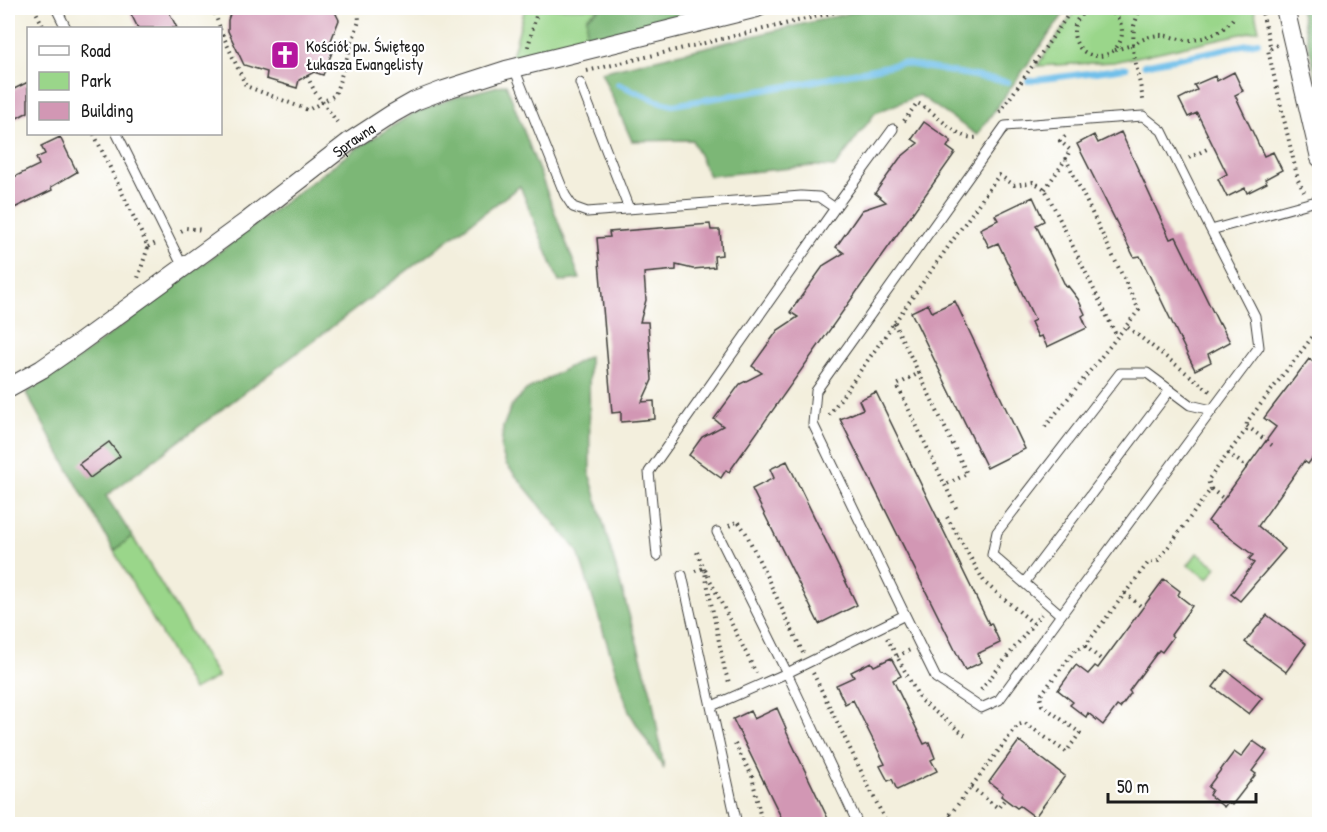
<svg xmlns="http://www.w3.org/2000/svg" width="1327" height="832" font-family="'Patrick Hand',sans-serif">
<rect width="100%" height="100%" fill="#fff"/>
<filter id="ink" filterUnits="userSpaceOnUse"><feTurbulence type="fractalNoise" baseFrequency=".0167" numOctaves="2"/><feDisplacementMap in="SourceGraphic" scale="12" xChannelSelector="R" yChannelSelector="G"/><feConvolveMatrix kernelMatrix="1 2 1 2 8 2 1 2 1" color-interpolation-filters="sRGB"/></filter>
<filter id="wash" filterUnits="userSpaceOnUse"><feTurbulence type="fractalNoise" baseFrequency=".008" numOctaves="4" result="noise"/><feDisplacementMap in="SourceGraphic" scale="24" xChannelSelector="R" yChannelSelector="G"/><feGaussianBlur stdDeviation="1.35" result="paint"/><feColorMatrix in="noise" values="0 0 0 0 0 0 0 0 0 0 0 0 0 0 0 0 0 1.4 0 .05"/><feComposite in="paint" operator="in"/></filter>
<g filter="url(#wash)">
<rect width="100%" height="100%" fill="#f3efdd"/>
<!-- green -->
<path fill="#9ad68a" stroke="#5b7953" stroke-width="1.5" d="M525,8H601L587,17L586,42L511,60Z
M1077,8H1254L1259,30L1114,62L1037,66Z
M132,536L218,677L193,690L114,551Z
M1197,553L1217,567L1208,579L1188,565Z"/>
<!-- forest -->
<path fill="#7bb776" stroke="#4c6a49" stroke-width="1.5" d="M601,8H729L586,42L587,17Z
M870,8H1068L977,135L919,95L875,113L835,167L813,166L709,176L692,140L632,141L601,72Z
M1300,8H1319L1320,80L1317,81Z
M506,84L580,279L559,282L520,186L106,496L132,536L114,551L26,393L71,364L351,152L412,114L453,98Z
M589,356L590,476L652,696L664,769L629,712L578,552L506,464L501,449L503,427L511,407L526,390Z"/>
<g fill="none" stroke-linecap="round" stroke-linejoin="round">
<!-- stream -->
<path stroke="#6fbfea" stroke-width="6" d="M412,8L423,15
M1312,25L1320,23
M1144,65L1258,42
M1028,81L1126,68
M618,84L657,101L673,105L800,84L902,63L1008,82"/>
</g>
<g id="blocks">
<!-- building -->
<path fill="#d297b4" d="M128,8H167L177,28H138Z
M232,8H333L339,20L330,43L335,45L323,75L314,72L299,80L297,88L266,79L267,72L244,65L228,31V20Z
M1234,72L1243,91L1235,95L1254,135L1264,156L1273,152L1282,170L1265,179L1267,183L1247,193L1245,188L1227,197L1218,179L1227,174L1197,113L1188,117L1179,99L1197,90L1194,85L1215,76L1217,81Z
M28,82V112L8,123V92Z
M924,122L951,141L947,147L955,153L729,472L726,470L721,478L689,455L702,437L723,426L714,419L740,384L762,373L752,366L778,330L798,317L790,312L824,265L844,253L836,247L862,210L886,202L875,193L900,158L918,143L912,139Z
M1121,132L1170,239L1176,237L1219,324L1220,323L1230,342L1208,354L1211,362L1195,370L1140,256L1134,257L1077,144L1094,135L1098,143Z
M60,137L77,172L51,187L52,190L8,211V180L39,165L36,158L45,154L41,146Z
M1033,197L1044,221L1036,225L1066,287L1068,286L1078,299L1085,314L1082,316L1087,328L1047,347L1042,336L1038,337L1031,322L1035,320L998,243L989,247L980,229L998,220L995,215Z
M710,224L711,230H720L722,255L714,256L715,267L693,269L676,265V270L644,273L646,300L640,322H648L652,380L642,402L654,401L655,419L621,422V412L612,413L597,238L610,237L609,232Z
M955,301L1025,449L987,468L911,312L928,304L932,312Z
M1309,359L1320,366V448L1308,464L1304,461L1258,526L1285,549L1240,601L1231,594L1254,563L1249,559L1253,555L1208,521L1276,427L1264,418Z
M876,392L989,624L991,623L1000,643L977,654L982,662L965,670L840,419L863,409L859,400Z
M109,442L120,456L90,478L79,464Z
M787,461L857,605L819,624L752,489L774,478L770,469Z
M1164,579L1180,591L1178,595L1192,606L1171,635L1173,637L1162,652L1159,650L1129,691L1131,693L1120,708L1117,706L1103,725L1088,713L1086,717L1070,705L1073,702L1058,690L1076,665L1088,674L1095,666L1098,668Z
M1267,615L1306,644L1286,672L1245,642Z
M891,658L901,676L893,680L924,744L929,742L935,758L931,760L937,771L897,790L892,779L888,781L880,766L885,764L853,700L845,704L836,685L854,677L851,672L871,662L874,666Z
M1226,670L1262,698L1249,714L1213,687Z
M777,708L786,728L785,729L831,825H785L733,719L750,711L754,719Z
M1019,741L1065,776L1035,817L1020,806L1017,808L1001,796L1003,793L989,782Z
M1253,741L1267,751L1252,771L1256,774L1232,805L1228,802L1224,807L1209,795L1212,790L1208,787L1234,752L1241,757Z"/>
</g>
</g>
<g filter="url(#ink)">
<use href="#blocks" fill-opacity="0" stroke="#3c3c39" stroke-width="1.5"/>
<g fill="none" stroke-linecap="round" stroke-linejoin="round">
<!-- service casing -->
<g stroke="#3c3c39" stroke-width="11">
<path id="service" d="M56,8L66,28
M514,68L565,195L573,207L587,212L801,196L819,197L835,208
M580,83L629,209
M117,134L183,267
M657,556L649,472L835,208L893,129
M682,575L737,824
M1024,583L1170,390
M905,615L813,424L816,391L1005,126L1143,116L1162,131L1211,230
M1061,615L1212,410
M712,706L787,673L717,532
M858,824L787,673L905,615L936,678L981,708L999,700L1061,615L992,555L997,532L1120,373H1147L1190,405L1212,410L1259,347L1255,316L1211,230L1320,200"/>
</g>
<!-- minor casing -->
<g stroke="#3c3c39" stroke-width="20">
<g id="minor">
<path d="M1285,8L1320,158"/>
<path id="s1" d="M8,388L42,369L78,344L247,221L349,142L392,114L415,101L444,90L506,70L757,8"/>
</g>
</g>
<!-- path -->
<path stroke="#3c3c39" stroke-width="4" stroke-dasharray="1.5 4.5" stroke-linecap="butt" d="M34,8L44,28
M213,8L220,28
M1261,8L1271,49
M1074 32a24 24 0 1 1 48 0a24 24 0 1 1-48 0Z
M220,29L246,86L308,110L335,95L359,21L358,8
M1133,44L1134,26L1140,8
M1132,45C1141,40 1149,36 1159,35C1169,35 1178,40 1188,40C1205,40 1225,31 1234,17
M1277,45L1268,50L1298,180L1304,192
M528,47L538,8
M1115,50L1132,45L1144,104
M587,71L852,8
M307,76L315,92L337,122
M1000,112L1073,8
M904,121L917,103C938,112 957,143 980,137
M94,134L148,247L138,278
M1065,136L1060,141L1070,150L1066,159
M1189,158L1209,148
M1045,189L1066,159L1139,310L1126,326
M181,231L186,228L203,230
M148,247L158,242
M894,323L919,373L897,385L958,512
M919,373L967,474L945,485
M829,415L999,175L1014,185L1033,182L1045,189L1117,337
M1247,426L1273,446
M1045,427L1126,326L1211,392
M1228,453L1248,468
M1211,489L1224,499
M947,517L985,583L1033,623
M729,526L738,521L746,533L803,653
M697,552L704,568L725,671L730,685
M695,571L704,568L756,673
M1125,593L1143,608
M887,638L921,701L965,735
M1085,646L1103,661
M897,656L910,650
M813,673L887,824
M981,690L1041,614
M735,744L752,776L762,824
M971,787L998,808L1005,799
M949,816L962,824
M943,824L1018,725L1025,723L1066,752L1080,733L1042,705L1040,696L1076,649L1085,646L1148,563L1158,561L1211,489L1208,480L1246,430L1247,422L1320,327"/>
<!-- service -->
<use href="#service" stroke="#fff" stroke-width="9"/>
<!-- minor -->
<use href="#minor" stroke="#fff" stroke-width="18"/>
</g>
</g>
<!-- icons -->
<defs>
<g id="church-square" transform="scale(1.5)"><rect x="-9" y="-9" width="18" height="18" rx="4" fill="#b5179e" stroke="#fff"/><path d="M-1.2-6h2.4v3.5h3.3v2.4h-3.3V6h-2.4V-.1h-3.3v-2.4h3.3Z" fill="#fff"/></g>
</defs>
<g fill-rule="evenodd">
<use href="#church-square" x="285" y="55"/>
</g>
<g text-anchor="middle" dominant-baseline="central" stroke-width="4.5" stroke-linejoin="round" paint-order="stroke">
<!-- poi labels -->
<g font-size="16" fill="#1c1c1c" stroke="#fff" text-anchor="start">
<text x="306" y="46">Kościół pw. Świętego<tspan x="306" dy="18">Łukasza Ewangelisty</tspan></text>
</g>
<!-- street labels -->
<g font-size="16" fill="#1c1c1c" stroke="#fff">
<text stroke="none"><textPath href="#s1" startOffset="426">Sprawna</textPath></text>
</g>
</g>
<!-- margin -->
<rect width="1327" height="832" fill="none" stroke="#fff" stroke-width="30"/>
<!-- legend -->
<rect x="27" y="27" width="195" height="108" fill="#ffffff" stroke="#a4a4a4" stroke-width="1.5"/>
<rect x="39" y="46" width="30" height="9" fill="#ffffff" stroke="#a4a4a4" stroke-width="1.5"/>
<text x="81" y="57" font-size="18" fill="#1c1c1c">Road</text>
<rect x="39" y="72" width="30" height="18" fill="#9ad68a" stroke="#a4a4a4" stroke-width="1.5"/>
<text x="81" y="87" font-size="18" fill="#1c1c1c">Park</text>
<rect x="39" y="102" width="30" height="18" fill="#d297b4" stroke="#a4a4a4" stroke-width="1.5"/>
<text x="81" y="117" font-size="18" fill="#1c1c1c">Building</text>
<!-- scale -->
<path d="M1108 793v9h148v-9" fill="none" stroke="#1c1c1c" stroke-width="3"/>
<text x="1117" y="793" font-size="18" fill="#1c1c1c" stroke="#ffffff" stroke-width="4.5" paint-order="stroke">50 m</text>
</svg>
